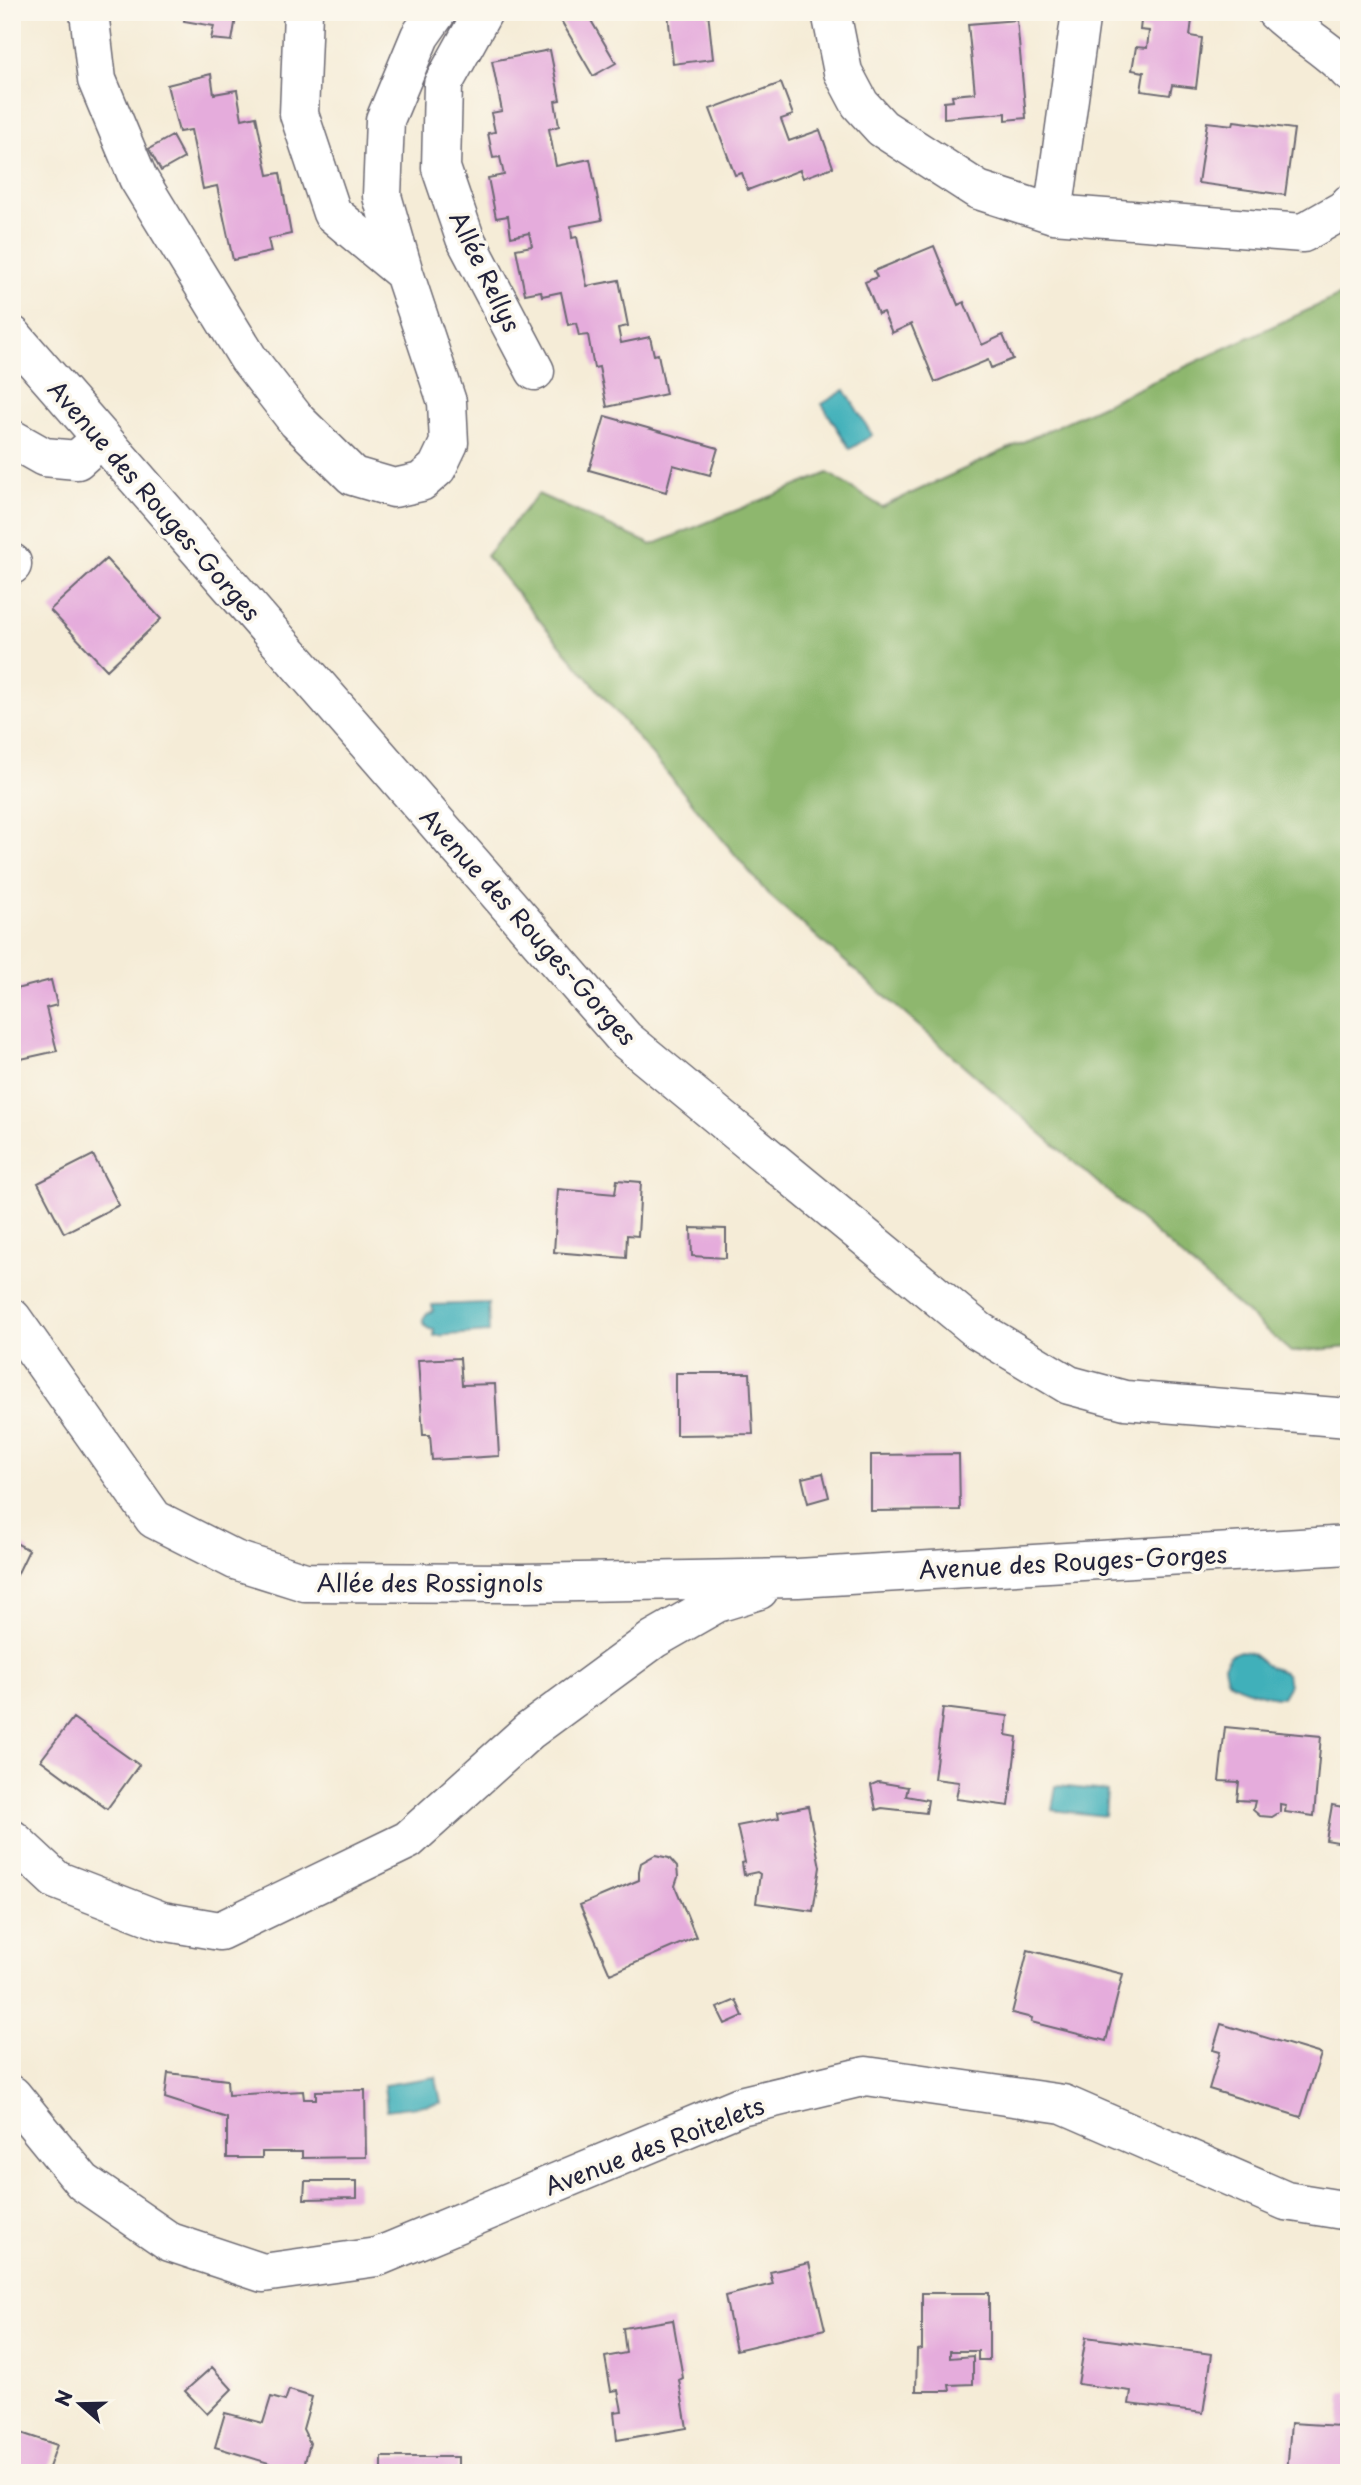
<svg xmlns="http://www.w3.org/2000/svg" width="1361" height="2485" font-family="'Playpen Sans',sans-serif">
<rect width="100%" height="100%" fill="#fbf7ec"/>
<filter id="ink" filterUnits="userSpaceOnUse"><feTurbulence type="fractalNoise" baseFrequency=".0143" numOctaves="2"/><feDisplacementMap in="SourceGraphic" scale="14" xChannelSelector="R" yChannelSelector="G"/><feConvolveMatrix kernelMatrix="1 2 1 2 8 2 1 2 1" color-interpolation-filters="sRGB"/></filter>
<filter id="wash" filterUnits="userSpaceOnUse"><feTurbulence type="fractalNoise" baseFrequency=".00686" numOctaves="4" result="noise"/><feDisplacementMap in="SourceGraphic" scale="28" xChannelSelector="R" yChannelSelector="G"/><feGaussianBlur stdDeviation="1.57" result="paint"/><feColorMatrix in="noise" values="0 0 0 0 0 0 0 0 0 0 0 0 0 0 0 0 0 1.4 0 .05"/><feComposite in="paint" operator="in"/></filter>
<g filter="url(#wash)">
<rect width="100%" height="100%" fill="#f5ecd7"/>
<!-- forest -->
<path fill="#8eb76e" stroke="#586c54" stroke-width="2" d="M1349,291V1347L1291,1352L768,894L486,556L538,494L652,545L828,473L882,507Z"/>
<!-- water -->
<path fill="#40b0ba" stroke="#31697a" stroke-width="2" d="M845,390L872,435L850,449L822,404Z
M488,1303L489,1332L434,1336V1330C427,1329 424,1326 423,1319L427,1313L433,1311L432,1305Z
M1240,1651C1253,1651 1256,1658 1266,1665C1273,1670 1281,1669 1287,1675L1289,1685L1282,1697C1272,1698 1237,1688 1229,1681C1225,1676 1225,1671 1224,1665L1230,1655Z
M1056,1786L1107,1791L1105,1816L1052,1810Z
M436,2077L441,2103L387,2110L384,2085Z"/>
<g id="blocks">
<!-- building -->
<path fill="#e5acdc" d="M185,12H237L232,41L211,39L214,26L184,21Z
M567,12H586L616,63L593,76L559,17Z
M668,12H708L713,59L673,64Z
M1142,12H1193L1190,36L1202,38L1196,88L1172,85L1170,95L1141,91L1144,72L1132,70L1136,47L1147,48L1149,31L1140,30Z
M1017,20L1026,118L1006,120V113L944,118V102L953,101L952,95L975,93L968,24Z
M550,50L560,100L555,101L559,126L549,129L556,166L590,159L602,220L571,226L572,238L577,237L587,286L619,280L628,326L618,328L621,343L650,337L654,355L658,354L666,394L607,407L599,367L594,368L588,335L579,336L576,323L568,325L561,292L542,296L541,291L525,294L516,249L532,246L529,233L511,237L508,216L496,218L488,178L504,175L500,157L493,158L488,133L495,132L491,113L502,111L492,61Z
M211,74L214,94L237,90L242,119L256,116L268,175L280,173L291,234L268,239L271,252L233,260L217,186L203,189L191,130L179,132L167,85Z
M781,83L793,115L781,119L789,141L820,130L833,167L803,178L800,170L748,190L742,173L735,175L710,109Z
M1234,121L1294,129L1285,195L1198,183L1207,122L1233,125Z
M172,136L184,158L161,171L149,149Z
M934,246L958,305L964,302L982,345L1003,335L1013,359L991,368L988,360L935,382L911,324L892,333L883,312L878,314L865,282L877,277L874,271Z
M605,416L718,448L710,475L673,465L666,492L589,470Z
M106,559L161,619L107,670L50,610Z
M51,980L57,1005L46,1008L57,1051L12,1061V990Z
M93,1155L119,1205L64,1233L38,1183Z
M617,1180L641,1182L638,1236L627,1235L626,1258L554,1252L558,1189L615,1194Z
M691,1228L726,1229V1258L692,1256Z
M460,1358L462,1385L495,1384L499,1456L432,1460L430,1435H423L418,1360Z
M676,1373H750L753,1434L676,1435Z
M959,1454L960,1510L871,1511V1455Z
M823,1473L829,1497L808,1503L802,1478Z
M12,1541L29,1550L17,1575L12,1573Z
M943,1708L1008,1716L1006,1735L1017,1737L1009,1806L956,1799L959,1782L934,1779Z
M73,1718L139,1765L107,1809L41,1760Z
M1225,1727L1321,1736L1314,1816L1285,1812L1286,1805L1280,1804V1812L1272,1817L1260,1816L1253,1810L1255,1801L1237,1800L1239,1782L1219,1781Z
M878,1782L908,1787L906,1796L928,1800L926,1813L882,1808L876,1810L871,1785Z
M1332,1805L1349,1808V1844L1326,1840Z
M808,1806L820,1867L813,1911L756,1903L760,1874L757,1872L744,1875L742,1863L745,1862L737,1826L779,1818L778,1812Z
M655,1855L669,1858L677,1867L678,1877L675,1886L696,1937L610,1974L580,1905L639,1880V1871L641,1863Z
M1028,1950L1123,1974L1106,2041L1031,2022L1032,2018L1012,2013Z
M736,2000L743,2016L725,2024L717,2008Z
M1221,2024L1321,2054L1301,2117L1209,2089L1220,2052L1213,2050Z
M168,2073L227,2080L228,2095L303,2091L304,2099H316V2091L365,2090L366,2157L302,2158V2152H262V2158H227V2118L165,2098Z
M305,2181H357V2198L304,2199Z
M809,2263L825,2329L736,2350L725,2296L773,2284L770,2272Z
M922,2293H989V2360H978V2351H950V2358L973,2356V2384L949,2385L950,2391H916L917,2350L922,2349Z
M673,2320L683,2378L679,2380L687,2428L617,2440L614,2412L622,2411L618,2390L611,2391L605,2357L626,2353L623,2328Z
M1086,2337L1212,2354L1203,2413L1129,2404L1131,2391L1078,2384Z
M212,2367L232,2389L207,2414L185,2391Z
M289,2390L312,2397L303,2429L310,2443L302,2473H274L269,2463L215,2447L225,2413L263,2423L271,2397L285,2401Z
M1342,2392L1349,2393V2473H1287L1291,2423L1340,2426Z
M12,2430L57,2445L47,2473H12Z
M382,2457H458V2473H382Z"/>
</g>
</g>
<g filter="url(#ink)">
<use href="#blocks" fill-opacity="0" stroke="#6c6972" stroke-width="2"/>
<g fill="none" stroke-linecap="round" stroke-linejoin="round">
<!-- minor casing -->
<g stroke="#6c6972" stroke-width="41">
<path id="minor" d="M89,12L97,80L138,178L248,358L297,421L353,476L394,488L421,482L437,468L449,443L447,402L404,273L382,196L385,120L420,36L437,12
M303,12L299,114L332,213L404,273
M483,12L443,84L441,168L465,238L535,371
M831,12L843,72L860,104L882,128L978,190L1053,214L1303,233L1345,209L1349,204
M1276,12C1299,34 1328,48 1349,72
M1053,214L1081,12
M12,335L625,1039L979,1331L1069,1385L1125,1400L1349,1418
M12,439L44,457L77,460L102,438
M12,563V565
M12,1318L154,1519L235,1560L305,1582L523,1583L798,1578L1349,1545
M12,1839L56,1880L162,1921L220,1931L408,1840L529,1731L654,1639L717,1603L759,1590
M12,2095L83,2182L170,2242L263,2273L377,2257L740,2106L866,2076L1063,2104L1286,2201L1349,2211"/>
</g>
<!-- minor -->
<use href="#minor" stroke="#fff" stroke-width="38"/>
</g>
</g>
<g text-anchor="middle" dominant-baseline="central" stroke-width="7" stroke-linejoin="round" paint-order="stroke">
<!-- street labels -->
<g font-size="24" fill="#22223b" stroke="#fbf7ec">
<text transform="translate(486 271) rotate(64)">Allée Rellys</text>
<text transform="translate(155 500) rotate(49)">Avenue des Rouges-Gorges</text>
<text transform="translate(529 926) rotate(48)">Avenue des Rouges-Gorges</text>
<text transform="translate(1073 1561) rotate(-3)">Avenue des Rouges-Gorges</text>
<text x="430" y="1582">Allée des Rossignols</text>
<text transform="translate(654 2145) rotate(-21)">Avenue des Roitelets</text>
</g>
</g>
<!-- margin -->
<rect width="1361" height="2485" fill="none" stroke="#fbf7ec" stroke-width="42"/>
<!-- north arrow -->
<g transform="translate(80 2404) rotate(290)" stroke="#fbf7ec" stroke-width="5" paint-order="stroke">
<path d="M0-5L12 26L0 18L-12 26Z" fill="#22223b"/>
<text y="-10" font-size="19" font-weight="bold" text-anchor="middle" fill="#22223b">N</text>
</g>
</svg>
